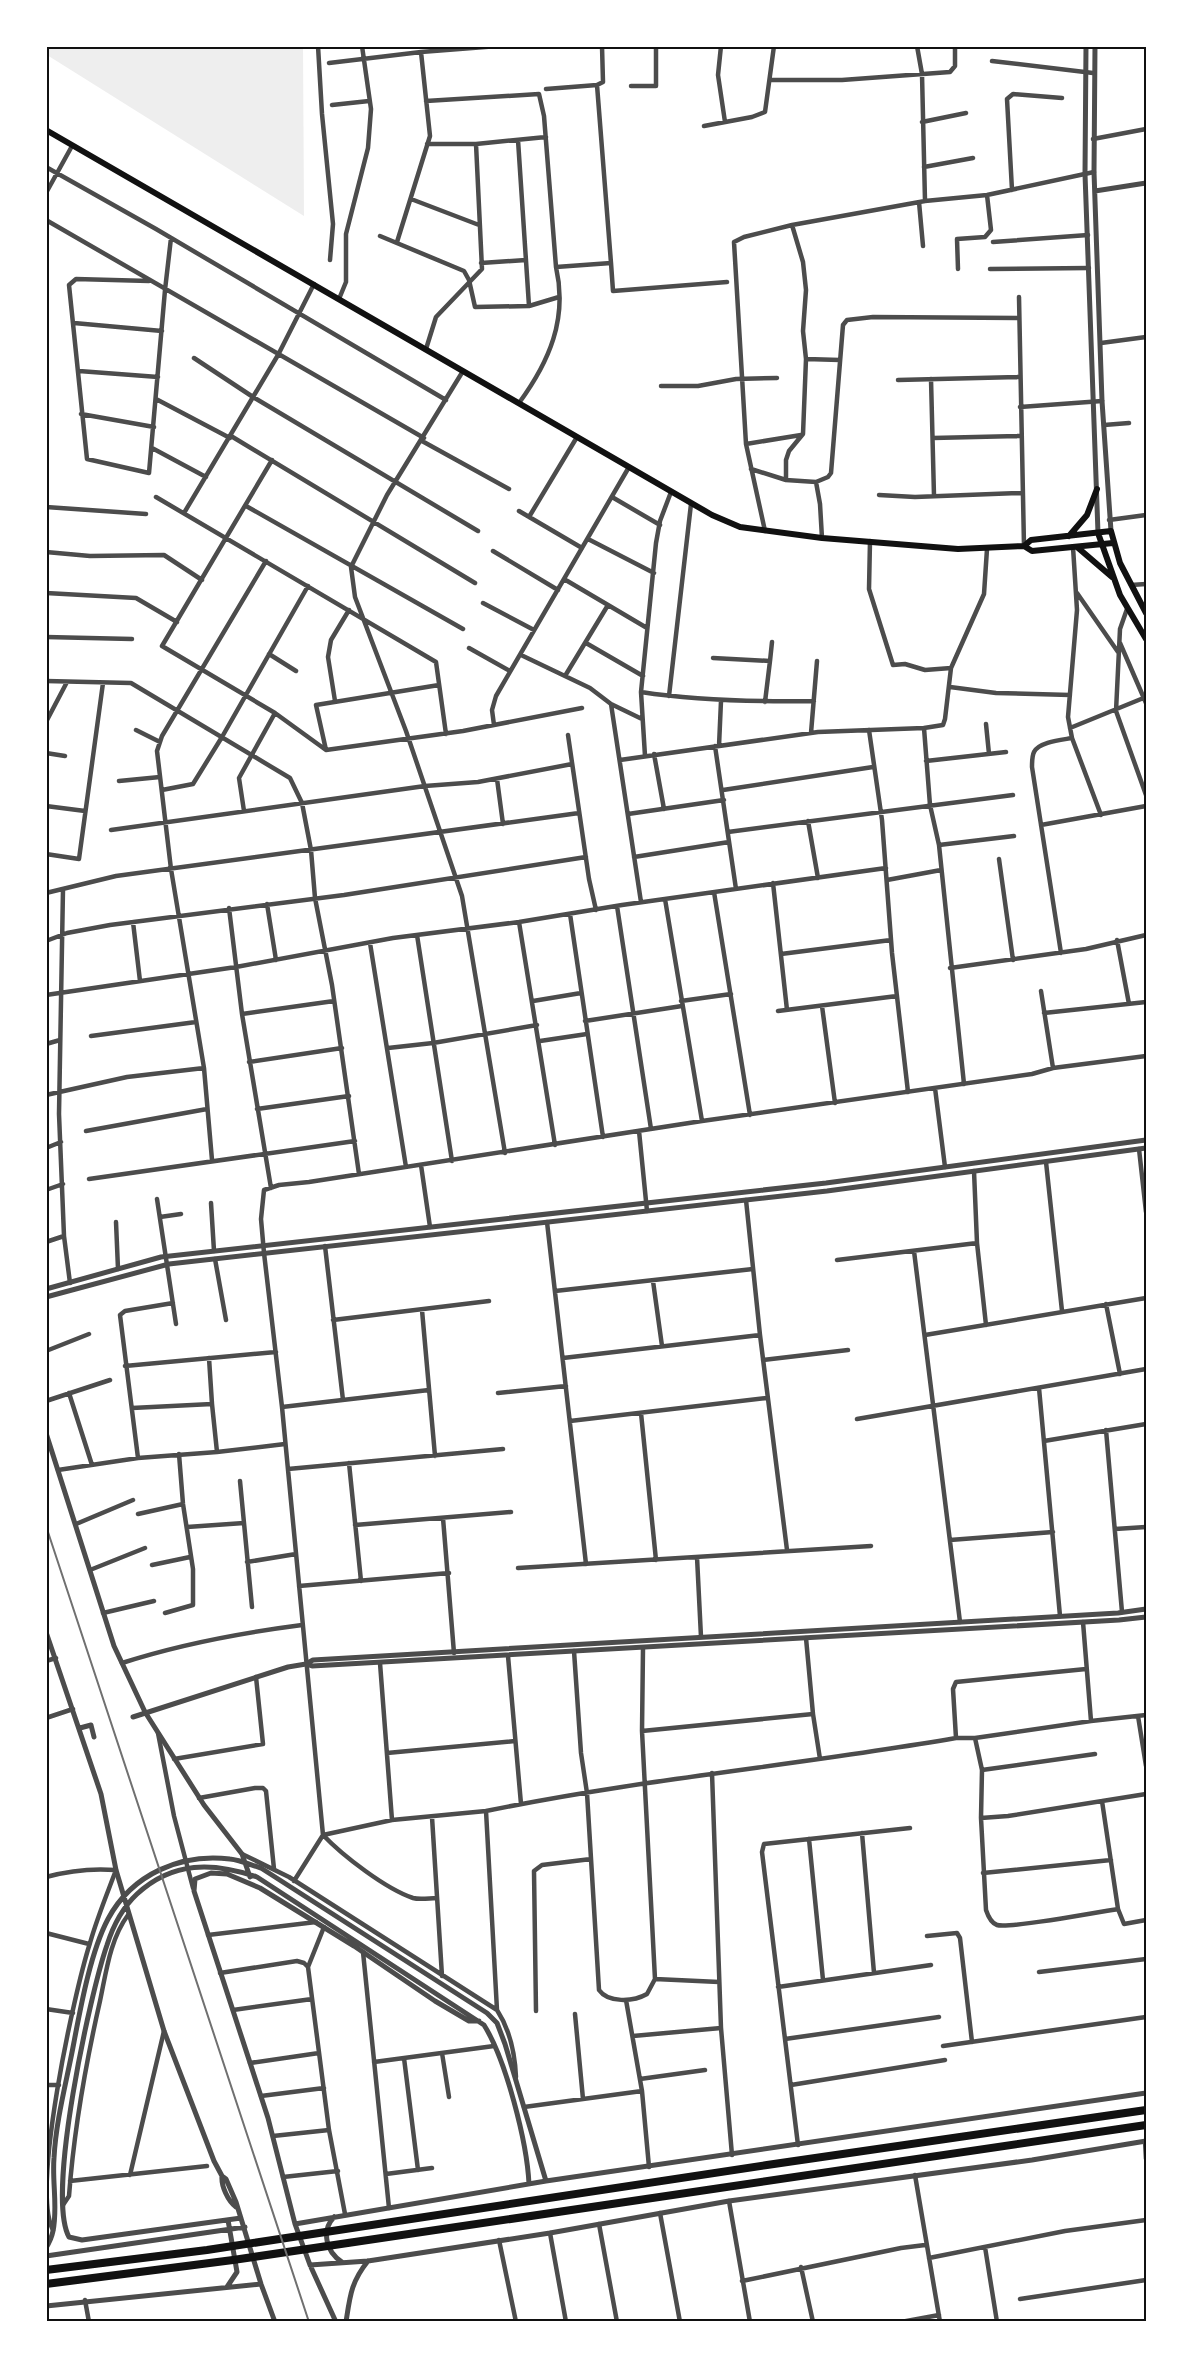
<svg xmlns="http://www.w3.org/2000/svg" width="1193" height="2368" font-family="'Archivo Narrow',sans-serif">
<rect width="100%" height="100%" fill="#fff"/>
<!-- green -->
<path fill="#eee" d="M46,47H303L304,216L47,55Z"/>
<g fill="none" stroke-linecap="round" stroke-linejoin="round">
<!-- minor -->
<path stroke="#4c4c4c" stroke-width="4.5" d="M318,46L322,114L333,224L330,260
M721,46L718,75L725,122
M917,46L922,74L925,201
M992,61L1093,73
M329,63L421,52L498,46
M770,80H842L950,72L955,66V46
M631,86H656V46
M546,89L597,85
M426,101L539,94L544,116L556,267C568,319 549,362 519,403
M332,105L369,101
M922,122L966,113
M704,126L752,117L765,112L774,46
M1093,139L1146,129
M518,140L529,306
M427,144H476L546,137
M46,167L156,229L446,400
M924,167L973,158
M1012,190L1007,99L1013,94L1062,98
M46,193L72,146
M411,199L479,225
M919,202L923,246
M46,220L424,438
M380,236L464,271L469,280L475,307L529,306L559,297
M397,242L430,136L421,52
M993,242L1088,235
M481,263L526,260
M611,263L613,291L727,282
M556,267L611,263L597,85L603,82L602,46
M958,269L957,239L985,237L991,230L987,195
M990,269L1089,268
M149,281L76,279L69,285L87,459L149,473L165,290L171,238
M1019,297L1024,546
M339,299L346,282V234L368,148L371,109L362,46
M74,323L162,331
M1101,343L1146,337
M426,349L436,317L482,269L476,144
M194,358L253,397L478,531
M806,359L840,360
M79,371L158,377
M463,371L387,495L351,567L355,597L406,731L462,896L505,1153
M931,379L934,496
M898,380L1020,377
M661,386H698L736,379L777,378
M156,399L230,438
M1020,407L1102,401
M81,414L154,427
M1104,425L1129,423
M231,436L475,583
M933,438L1021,436
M422,441L509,489
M746,444L801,435
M152,448L206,477
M272,460L162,646L275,713L326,750L463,731L582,708
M751,469L786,480L816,482
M786,480V460L789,451L803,434L806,359L803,331L806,290L803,262L792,225
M879,495L915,497L1021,493
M156,497L436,662L446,734
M612,497L660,525
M246,506L463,629
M46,507L146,514
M519,511L582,548
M184,513L278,355L314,284
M529,517L577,437
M1109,520L1146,515
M765,531L746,444L734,242L744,237L792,225L925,201L987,195L1094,172
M822,538L820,504L816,482L828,477L831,473L843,325L847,320L873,317L1019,318
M588,539L654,573
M870,541L869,589L893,665L905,664L925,670L951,668
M1073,547L1077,610L1068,717L1072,738L1101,815
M493,551L558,590
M46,552L90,556L164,555L202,580
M564,579L647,628
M1131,585L1146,584
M46,593L136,598L177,622
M1077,593L1118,652
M483,603L534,630
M1127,609L1120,629L1116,711L1146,795
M46,637L132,639
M586,643L643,676
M1120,643L1146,703
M469,648L510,671
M269,654L296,671
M521,655L590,688L611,704L641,902
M713,658L770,661L765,702
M770,661L772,642
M565,676L608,605
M46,681L131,683L290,778L302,803L311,850L315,898L332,985L359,1174
M950,687L996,693L1070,695
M641,692C699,701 755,702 814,701
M669,696L691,504
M335,701L328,657L331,640L349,610
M611,704L642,719
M46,722L67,682
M986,724L989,754
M494,725L492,710L496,696L629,467
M1070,728L1146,697
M136,730L160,742
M869,730L882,820L892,953L908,1092
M811,733L817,661
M568,735L589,879L596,910
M715,746L736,889
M719,746L721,701
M326,750L316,705L439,685
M46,753L65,756
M654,754L664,809
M645,756L641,692L656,543L660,521L671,492
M620,760L818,732L924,728
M926,761L1006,752
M497,779L503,824
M119,781L160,777
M162,790L193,784L222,737L308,586
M723,790L873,767
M46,806L85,811
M244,811L239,778L275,713
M628,814L724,800
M808,821L818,878
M1041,825L1146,806
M111,830L425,786L478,782L572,764
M728,832L1013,795
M939,845L1014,836
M46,854L79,859L103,683
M634,857L729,842
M999,859L1013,960
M887,880L941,870
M773,883L787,1010
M63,889L59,1114L64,1236L70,1283
M714,892L750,1115
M46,893L116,876L579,813
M665,899L702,1121
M267,904L276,960
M617,906L651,1129
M229,908L242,1014L271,1188
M570,914L603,1137
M133,922L140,981
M519,922L555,1145
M417,935L452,1161
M1117,940L1129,1004
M46,941L67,933L110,925L344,895L586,857
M370,943L406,1167
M1061,953L1032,767C1032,763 1032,756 1034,752C1039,742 1061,740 1072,738
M781,954L891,940
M950,968L1086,949L1146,935
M1041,991L1053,1068
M46,995L236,967L393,938L519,922L622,905L886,868
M533,1001L581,993
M681,1001L731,994
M822,1006L835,1103
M778,1011L897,996
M1044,1013L1146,1002
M242,1014L334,1001
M585,1021L682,1006
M91,1036L196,1022
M540,1041L587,1034
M46,1044L60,1040
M388,1048L433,1043L537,1025
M249,1062L342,1048
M964,1084L939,845L930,805L924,728L943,725L945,719L951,668L984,594L987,549
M935,1088L945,1167
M46,1095L127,1077L204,1068
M257,1109L349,1096
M86,1131L207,1109
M639,1131L647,1211
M46,1148L61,1142
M1139,1149L1146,1212
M212,1160L204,1068L171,869L157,751L162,736L266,561
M1046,1162L1062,1311
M421,1165L430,1227
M974,1171L977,1243L986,1325
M89,1179L355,1141
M46,1190L63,1184
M157,1199L176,1324
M746,1200L760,1335L787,1550
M211,1203L214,1251
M160,1217L181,1214
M116,1222L118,1269
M547,1222L586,1564
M46,1242L64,1236
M325,1246L343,1400
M914,1251L960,1622
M215,1259L226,1320
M837,1260L977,1243
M653,1281L662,1346
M555,1291L753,1269
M1106,1304L1120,1374
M422,1310L435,1456
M333,1320L489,1301
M925,1335L1146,1298
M46,1351L89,1334
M209,1358L212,1404
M563,1358L760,1335
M763,1360L848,1350
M125,1366L276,1352
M1039,1388L1060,1616
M69,1393L92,1465
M498,1393L566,1386
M46,1401L110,1380
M282,1407L429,1390
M132,1408L212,1404L217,1452
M641,1413L656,1560
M857,1419L1146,1369
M570,1421L767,1398
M1106,1430L1122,1612
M1044,1441L1146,1424
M138,1458L120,1315L125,1311L173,1303
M349,1463L361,1581
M288,1469L503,1449
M58,1470L138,1458L217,1452L285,1444
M240,1481L252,1607
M138,1514L183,1504
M443,1518L454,1653
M76,1524L133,1500
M355,1525L511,1512
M187,1527L244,1523
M1115,1529L1146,1527
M950,1540L1053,1532
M697,1557L701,1637
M247,1562L296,1554
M152,1565L190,1557
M518,1568L871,1546
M90,1570L145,1548
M299,1586L449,1573
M103,1613L154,1601
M165,1613L193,1605V1569L183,1504L179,1454
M1083,1622L1091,1721
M806,1638L813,1714L820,1759
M643,1648L642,1731L655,1979L719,1982
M574,1651L581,1753L587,1793L599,1990C608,2003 633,2002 647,1994L655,1979
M508,1656L521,1804
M46,1661L56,1658
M122,1663C181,1644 240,1633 302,1625
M380,1663L392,1820
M1138,1716L1146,1766
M46,1718L73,1709
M642,1731L813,1714
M158,1733L174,1816L193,1888
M956,1738L953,1689L956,1682L1086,1669
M975,1738L982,1770L981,1818L986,1910C988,1916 991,1923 997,1925C1009,1929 1099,1912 1118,1909
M387,1753L515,1741
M174,1759L263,1744L256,1677
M982,1770L1095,1754
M712,1773L721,2028L732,2155
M199,1798L255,1788H263L266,1791L274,1869
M1102,1801L1118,1909L1124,1924L1146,1920
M486,1811C641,1779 800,1765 956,1738H975L1091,1721L1146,1715
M432,1817L442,1976
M981,1818L1008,1816L1146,1794
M862,1833L874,1973
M809,1839L823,1980
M242,1854L289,1877L497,2010C510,2030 515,2054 516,2077
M983,1873L1111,1860
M46,1877C71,1870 91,1868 116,1870C107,1894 97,1918 90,1943C74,1993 31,2189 53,2230
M294,1881L323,1835C343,1856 386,1889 413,1898C420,1900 430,1898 437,1898
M46,1933L89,1944
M208,1935L316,1922
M927,1936L957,1933L960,1938L972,2042
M363,1952L389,2208
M308,1967L324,1927
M1039,1972L1146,1959
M220,1973L297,1961L304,1963L308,1967L329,2130L345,2214
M778,1987L931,1965
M626,2000L642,2091L649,2167
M46,2009L73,2013
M233,2010L312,1999
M497,2010L486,1811L392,1820L323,1835L282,1407L264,1253L261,1219L264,1190L279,1185L309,1182L702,1121L1032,1074L1053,1068L1146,1056
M536,2011L534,1871L542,1865L591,1859
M575,2014L583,2099
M633,2036L721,2028
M785,2039L939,2017
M943,2046L1146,2017
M442,2053L449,2097
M404,2058L418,2170
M374,2062L494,2046
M250,2063L319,2053
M640,2079L705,2070
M46,2085H59
M791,2085L945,2060
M261,2096L324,2088
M524,2107L642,2091
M273,2136L329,2130
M1145,2141L1146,2159
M798,2145L762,1852L764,1844L910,1828
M386,2174L432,2168
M130,2175L164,2031
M915,2175L940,2322
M283,2177L338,2171
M70,2181L207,2166
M729,2201L750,2322
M63,2205L69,2196C74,2129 85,2067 100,2001C106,1973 110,1939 128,1915
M660,2213L680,2322
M599,2224L617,2322
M550,2233L566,2322
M499,2240L516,2322
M985,2247L997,2322
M929,2258L1065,2231L1146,2220
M801,2267L813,2322
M742,2281L901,2248L925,2245
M1020,2299L1146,2280
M85,2300L89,2322
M901,2322L939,2315"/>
<!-- tertiary -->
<path stroke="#4c4c4c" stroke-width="5" d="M1086,46L1085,174L1098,533
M1095,46L1094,172L1102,401L1111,531
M1095,191L1146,183
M46,1289L161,1257L826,1183L1146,1140
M46,1297L169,1264L827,1191L1146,1148
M46,1433L114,1646L145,1712L204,1805L242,1854L250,1877
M46,1632L101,1794L116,1870L164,2031L214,2161L222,2176L226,2179L236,2202L261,2284L275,2322
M306,1664L312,1666L1119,1620L1146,1617
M133,1717L288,1667L306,1664L313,1660L1118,1613L1146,1609
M80,1728L91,1725L94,1737
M222,2176C221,2186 228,2201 236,2207
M334,2217C321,2231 326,2252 342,2262
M241,2218L82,2240L69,2237C46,2195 90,1994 107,1945C113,1926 122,1908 137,1894C173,1861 213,1862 257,1877L484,2025C506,2060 527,2142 529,2184
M295,2224L546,2181L1146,2093
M46,2248C49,2243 52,2236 53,2231C58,2208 52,2182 54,2158C56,2119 67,2080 74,2042C81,2005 91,1951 108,1919C132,1874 181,1853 230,1859C240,1860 251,1865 261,1868L487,2013L497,2023L505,2044L546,2181
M46,2256L245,2227
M310,2265L368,2261L550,2233L729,2201L1032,2160L1146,2141
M227,2287L237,2272L228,2220
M46,2306L261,2284
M336,2322L310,2265L295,2224L268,2118L194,1891L195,1879L211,1873L227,1874L260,1888L354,1946L435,2001L469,2021H479
M346,2322C350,2296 351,2282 368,2261"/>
<!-- secondary -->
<path stroke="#111" stroke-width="6" d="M46,130L712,515L740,527L822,538L958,549L1024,546L1032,551L1113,543
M1098,533L1120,595L1146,639
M1069,536L1087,515L1097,489
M1024,546L1031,540L1111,531L1120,563L1146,613
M1077,547L1112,577"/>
<!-- trunk -->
<path stroke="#111" stroke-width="8" d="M46,2270L207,2250L767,2165L1146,2110
M46,2284L233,2260L1146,2125"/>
<!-- rail -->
<path stroke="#707070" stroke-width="2" d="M46,1526L309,2322"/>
</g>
<!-- border -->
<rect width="1193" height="2368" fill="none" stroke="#ffffff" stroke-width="96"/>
<rect x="48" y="48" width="1097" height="2272" fill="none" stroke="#111" stroke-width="2"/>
</svg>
